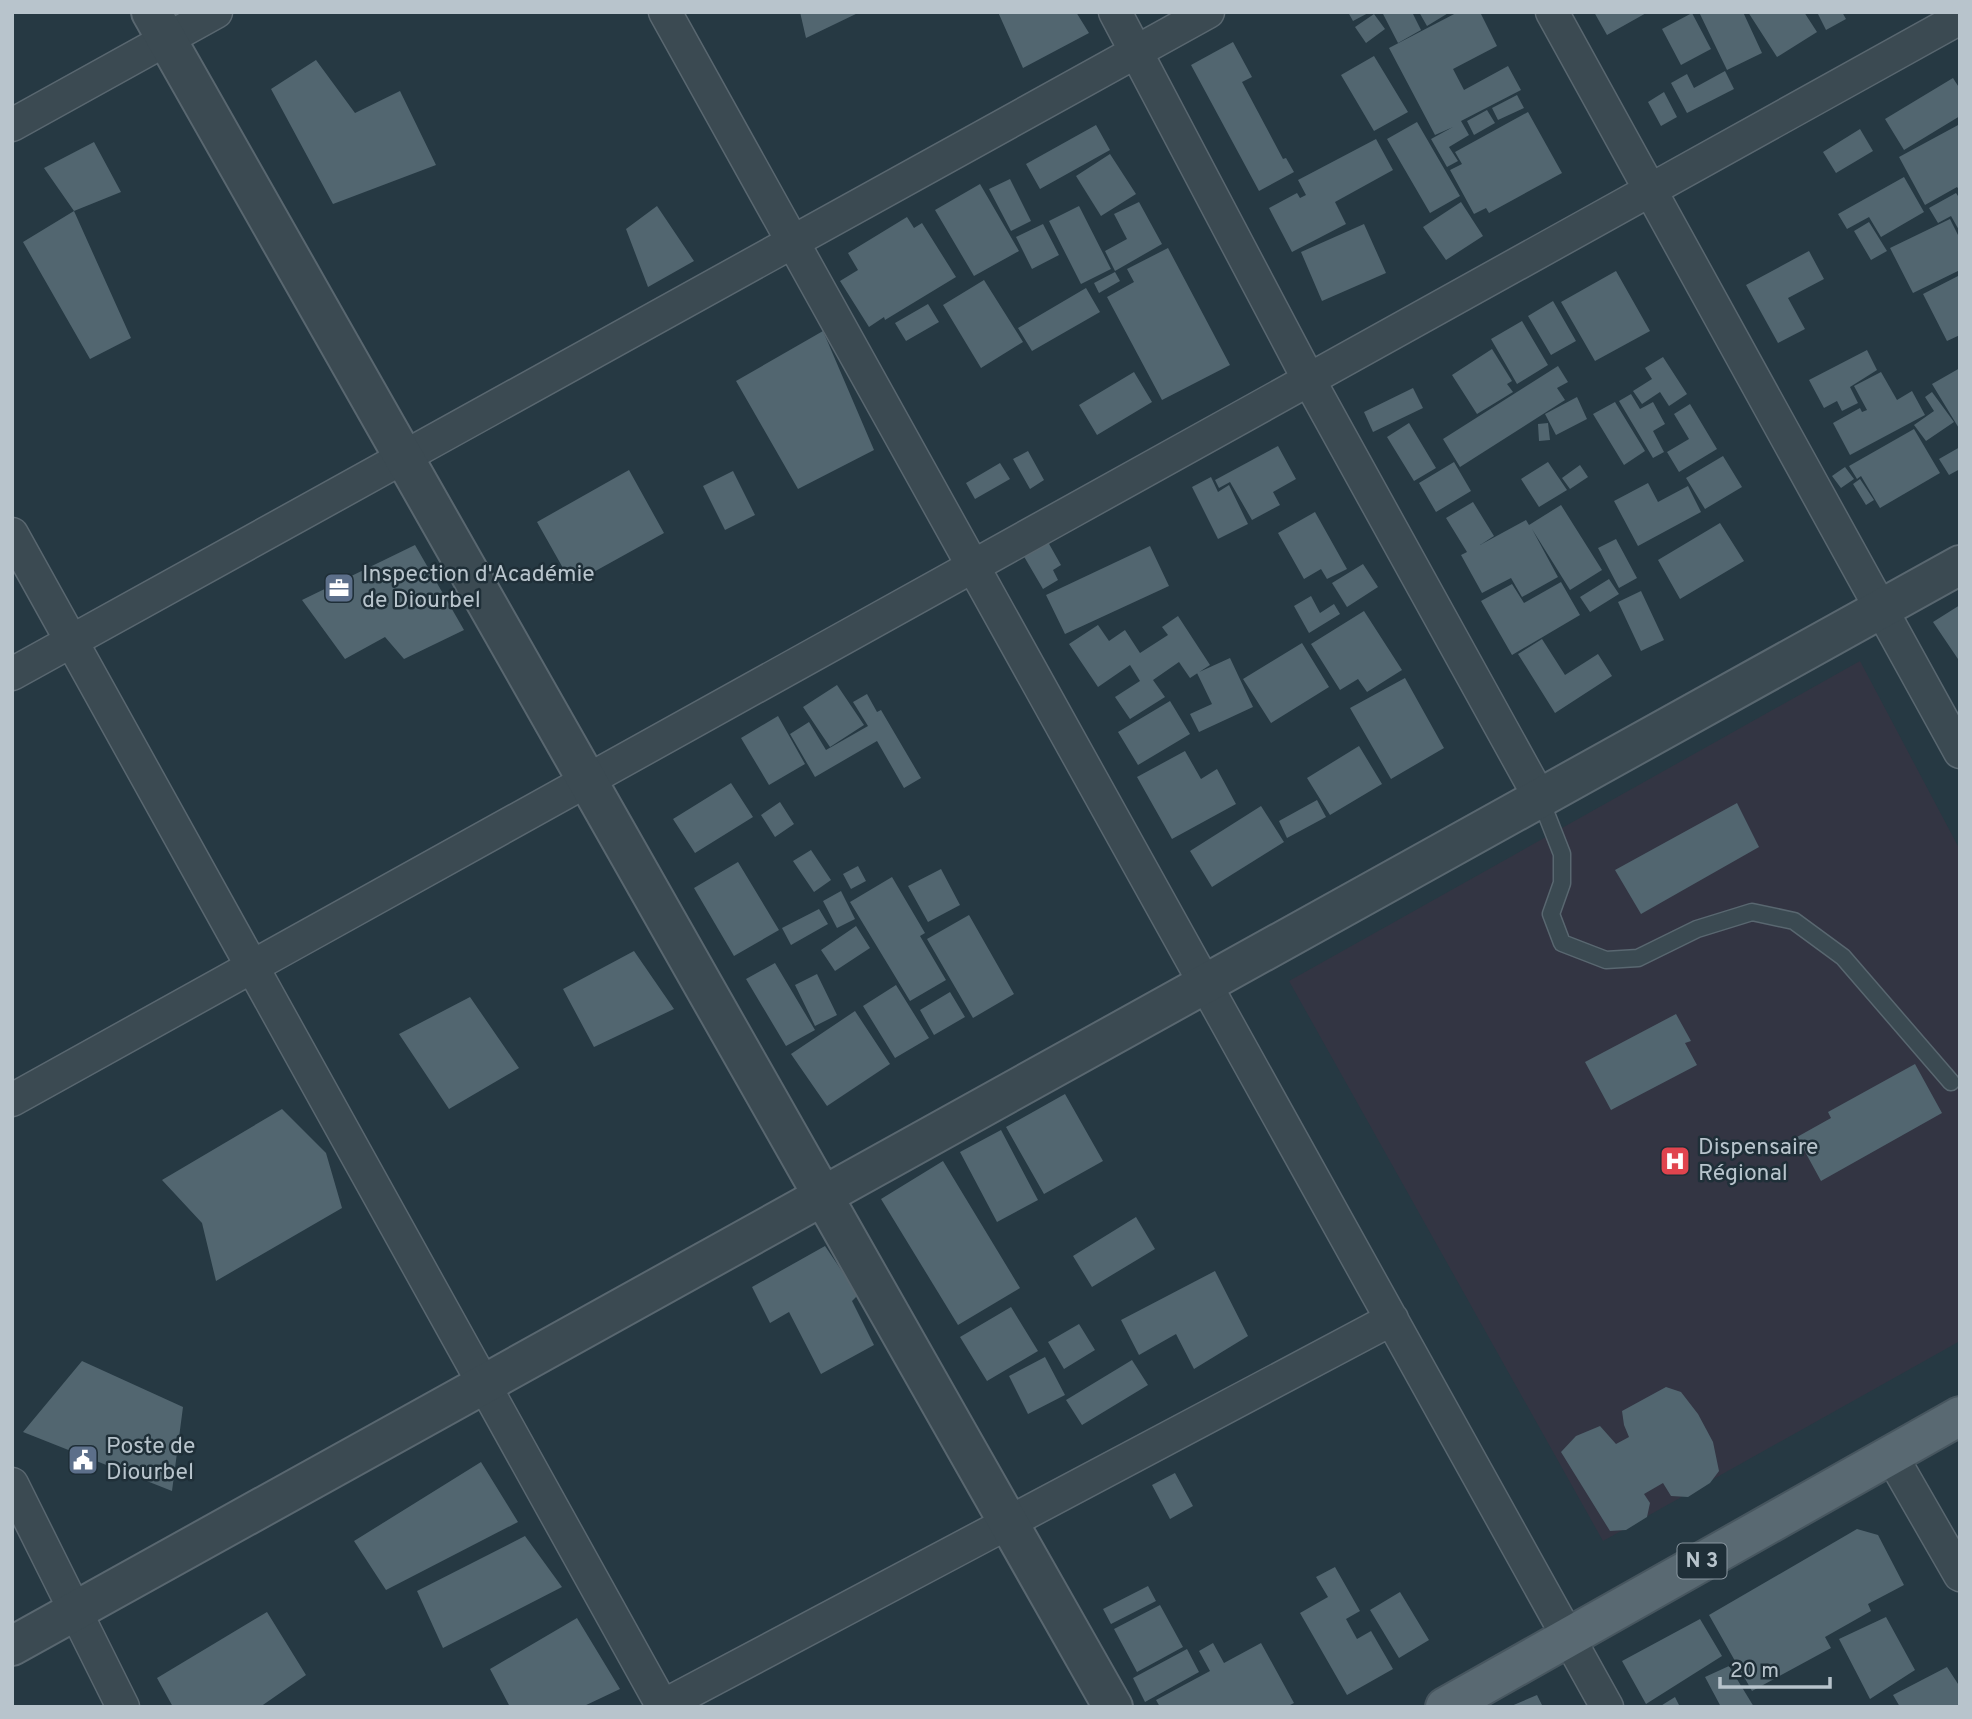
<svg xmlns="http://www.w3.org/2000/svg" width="1972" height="1719" font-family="Overpass,sans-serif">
<rect width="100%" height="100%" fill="#263943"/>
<!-- medical -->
<path fill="#333543" d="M1860,661L1960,850V1341L1603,1541L1289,981Z"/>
<!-- building -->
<path fill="#526670" d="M800,12H860L806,38Z
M998,12H1076L1089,33L1023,68Z
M1348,12H1370L1353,21Z
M1382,12H1412L1421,30L1398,43Z
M1419,12H1450L1427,26Z
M1458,12H1480L1497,46L1453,69L1464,90L1508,66L1521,90L1461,121L1469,135L1449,147L1458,161L1447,167L1431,139L1453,127L1435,135L1389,48Z
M1594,12H1648L1607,35Z
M1699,12H1743L1762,53L1727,70Z
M1748,12H1804L1817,32L1777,57Z
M1817,12H1842L1846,19L1826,30Z
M1692,13L1711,49L1681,65L1662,29Z
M1374,14L1385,29L1366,43L1355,27Z
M1233,42L1252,77L1242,82L1283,159L1286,158L1294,172L1259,191L1191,65Z
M1374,56L1408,112L1374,131L1341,75Z
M316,60L355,113L400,91L436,165L333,204L271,89Z
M1725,71L1734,89L1687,113L1671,83L1687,74L1694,88Z
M1953,78L1960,89V116L1904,150L1885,119Z
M1664,92L1677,117L1661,126L1648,102Z
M1517,95L1524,108L1498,120L1492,108Z
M1487,110L1495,123L1474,135L1467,121Z
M1528,112L1562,173L1489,213L1486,208L1474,214L1450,170L1462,164L1455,152Z
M1417,122L1460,196L1430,213L1387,139Z
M1960,124V191L1957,187L1925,205L1899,157Z
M1096,125L1110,150L1040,189L1026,164Z
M1860,129L1873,151L1836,173L1823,152Z
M1376,139L1393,170L1335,202L1346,224L1292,252L1269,208L1297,193L1300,198L1306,195L1298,180Z
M94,142L121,192L74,211L44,168Z
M1110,154L1136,194L1101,216L1076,176Z
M1904,177L1924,212L1881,237L1869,217L1847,229L1838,214Z
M1010,179L1031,221L1011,231L989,189Z
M980,184L1019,251L974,276L935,210Z
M1956,193L1960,199V232L1951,216L1938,223L1929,208Z
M1139,202L1162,244L1115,271L1105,251L1127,239L1114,214Z
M1461,202L1483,236L1446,260L1423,227Z
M657,206L694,261L648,287L626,229Z
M1079,206L1111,269L1081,284L1049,221Z
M74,211L131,338L90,359L23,242Z
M907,217L914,228L922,223L956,277L885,320L884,317L869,327L840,281L858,270L848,253Z
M1950,219L1960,239V270L1913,293L1890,248Z
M1869,222L1887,251L1871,260L1854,231Z
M1043,224L1059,255L1032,269L1016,237Z
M1364,224L1386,273L1322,301L1301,252Z
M1168,248L1230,365L1162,400L1107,297L1134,282L1127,269Z
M1809,251L1824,279L1788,298L1805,329L1778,343L1746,285Z
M1616,271L1650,331L1595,361L1561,302Z
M1115,272L1120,281L1099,293L1094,283Z
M1960,275V335L1947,341L1923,294Z
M984,280L1023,342L981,368L943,305Z
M1086,288L1100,312L1032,351L1018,328Z
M1553,301L1576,341L1551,355L1528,316Z
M928,304L939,322L906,341L895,323Z
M1522,321L1548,365L1517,384L1491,339Z
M823,331L874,450L798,489L736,381Z
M1492,349L1512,381L1507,384L1513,392L1477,414L1452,375Z
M1867,350L1877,370L1850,387L1858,403L1842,411L1837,401L1824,408L1809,380Z
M1663,357L1687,394L1669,406L1660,392L1642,404L1633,391L1652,379L1645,368Z
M1558,366L1568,382L1557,388L1565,400L1460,467L1443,439Z
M1960,368V430L1932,384Z
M1134,372L1152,402L1097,435L1079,405Z
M1881,372L1897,400L1912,391L1925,415L1850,455L1833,423L1860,408L1862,412L1867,410L1854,386Z
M1413,388L1423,408L1373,432L1364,412Z
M1932,392L1954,422L1926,441L1914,425L1934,411L1925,397Z
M1631,394L1640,409L1653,402L1665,424L1653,431L1664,452L1653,458L1619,401Z
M1577,397L1587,419L1556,435L1545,414Z
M1615,402L1645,451L1624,465L1593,414Z
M1690,404L1717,449L1679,472L1667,452L1689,439L1674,414Z
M1409,423L1436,468L1414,481L1387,437Z
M1548,423L1550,440L1539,441L1538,424Z
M1914,429L1940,473L1880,508L1861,476L1857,479L1849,466Z
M1278,446L1296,479L1273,492L1280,505L1252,520L1230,482L1219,488L1215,480Z
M1960,447V469L1949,475L1939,459Z
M1028,451L1044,480L1030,489L1013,459Z
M1723,456L1742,487L1705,509L1686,478Z
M1454,462L1471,491L1436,512L1419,483Z
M1548,462L1567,490L1539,507L1521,479Z
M1000,463L1010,479L975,499L966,483Z
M1580,465L1588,477L1570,489L1562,478Z
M1845,467L1854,479L1841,488L1832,476Z
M629,470L664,533L572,584L537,522Z
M733,471L755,515L725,530L703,486Z
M1211,477L1218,492L1229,485L1248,524L1218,539L1192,487Z
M1860,479L1874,500L1866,505L1853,484Z
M1648,483L1658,502L1688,486L1701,512L1638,546L1614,501Z
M1473,502L1494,536L1480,545L1526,520L1529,525L1561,505L1602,570L1570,590L1532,529L1558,577L1522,597L1511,578L1482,593L1461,555L1467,552L1446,518Z
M1315,512L1347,569L1327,579L1321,569L1304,579L1278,533Z
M1720,523L1744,561L1680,599L1658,560Z
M1044,535L1061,565L1053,570L1058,580L1043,589L1019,548Z
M1616,539L1637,578L1619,588L1598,548Z
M415,545L464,630L404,659L385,637L345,659L302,600Z
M1150,546L1169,586L1065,634L1046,595Z
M1363,564L1378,587L1347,607L1332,583Z
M1609,579L1619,594L1590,612L1580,597Z
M1561,582L1580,615L1512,655L1481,601L1512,584L1524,603Z
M1641,591L1664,640L1641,651L1618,602Z
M1311,596L1320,613L1334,604L1340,614L1309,633L1294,606Z
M1960,605V662L1933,622Z
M1364,611L1402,670L1367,692L1358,679L1340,690L1311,644Z
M1178,616L1210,665L1190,678L1179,662L1153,680L1165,697L1130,719L1115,697L1140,681L1130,665L1098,687L1069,644L1098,625L1109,641L1125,630L1140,653L1168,635L1162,627Z
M1542,639L1565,675L1598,654L1612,676L1555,713L1518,654Z
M1302,643L1329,687L1271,723L1243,679Z
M1230,658L1253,707L1199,732L1190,714L1212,704L1197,673Z
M1405,678L1444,748L1391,779L1350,708Z
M837,685L864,725L830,747L803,707Z
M867,694L877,712L881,710L921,778L904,788L877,741L815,777L790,734L809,722L826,750L868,726L853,702Z
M1170,701L1190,734L1138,765L1118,732Z
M778,716L805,764L769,785L741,738Z
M1359,746L1382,784L1330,815L1307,778Z
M1185,751L1201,779L1217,769L1236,804L1172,839L1137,777Z
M731,783L753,817L695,853L673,819Z
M1317,800L1326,817L1287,838L1279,821Z
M780,802L794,824L775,837L761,815Z
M1737,803L1759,847L1641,914L1615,870Z
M1261,806L1284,842L1212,887L1190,851Z
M811,850L831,880L814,892L793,861Z
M738,862L779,930L734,956L694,888Z
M858,866L866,881L851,889L843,874Z
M941,869L960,905L928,922L908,886Z
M892,877L925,933L920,936L946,980L910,1001L850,902Z
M841,891L855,919L837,928L823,901Z
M819,909L828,924L791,945L782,928Z
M969,915L1014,994L973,1018L927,939Z
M856,926L870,948L835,971L821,950Z
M634,951L674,1009L594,1047L563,989Z
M775,963L815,1030L786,1046L746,979Z
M817,974L837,1015L815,1026L795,985Z
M896,985L929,1038L895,1058L863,1006Z
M950,992L965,1017L934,1035L920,1010Z
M470,997L519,1068L449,1109L399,1034Z
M855,1011L890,1064L827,1106L791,1054Z
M1676,1014L1691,1041L1685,1043L1697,1065L1611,1110L1585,1062Z
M1915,1064L1942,1113L1821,1181L1797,1137L1831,1118L1828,1112Z
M1065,1094L1103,1161L1044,1194L1006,1127Z
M282,1109L326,1153L342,1208L216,1281L202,1223L162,1180Z
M1001,1130L1038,1200L997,1222L960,1152Z
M943,1161L1020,1288L958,1325L881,1199Z
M1136,1217L1155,1249L1092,1287L1073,1256Z
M825,1246L858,1295L852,1301L874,1345L821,1374L789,1312L770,1323L752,1287Z
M1215,1271L1248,1336L1194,1369L1176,1334L1139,1355L1121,1320Z
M1011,1307L1038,1351L987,1381L960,1337Z
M1079,1324L1095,1350L1064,1369L1048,1342Z
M1045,1357L1065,1395L1028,1414L1009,1376Z
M1132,1360L1148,1385L1082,1425L1066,1400Z
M82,1361L183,1407L172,1491L23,1432Z
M1666,1387L1681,1392L1698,1414L1713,1442L1719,1471L1710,1483L1688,1497L1671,1496L1663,1483L1644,1494L1650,1503L1647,1517L1626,1530L1610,1531L1561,1452L1576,1436L1600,1426L1616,1444L1629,1437L1624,1425L1622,1411Z
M481,1462L518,1522L386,1590L354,1541Z
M1175,1473L1193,1506L1170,1519L1152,1485Z
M1857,1529L1878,1535L1904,1585L1868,1604L1871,1611L1825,1637L1831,1648L1752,1691L1709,1615Z
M525,1536L562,1587L443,1648L417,1591Z
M1335,1567L1360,1611L1346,1619L1357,1639L1371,1631L1393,1669L1347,1695L1300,1613L1328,1597L1316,1577Z
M1148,1586L1156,1601L1111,1624L1103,1609Z
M1400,1592L1429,1640L1399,1658L1370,1610Z
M1160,1605L1183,1647L1137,1672L1114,1629Z
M267,1612L306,1675L260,1707H173L157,1678Z
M1886,1617L1915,1670L1870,1699L1839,1639Z
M577,1618L620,1689L582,1707H510L490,1669Z
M1700,1619L1722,1656L1646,1704L1622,1661Z
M1213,1643L1224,1663L1261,1643L1294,1703L1286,1707H1160L1156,1700L1210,1671L1199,1651Z
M1187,1649L1199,1672L1145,1702L1133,1678Z
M1729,1666L1754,1707H1721L1705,1677Z
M1947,1667L1960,1687V1707H1900L1893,1695Z
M1537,1695L1543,1707H1509Z
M1675,1697L1680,1707H1659Z"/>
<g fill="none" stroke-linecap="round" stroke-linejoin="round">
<!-- service casing -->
<g stroke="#596770" stroke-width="19">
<path id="service" d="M1540,798L1562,854V883L1551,914L1562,943L1606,960L1638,958L1697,929L1752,912L1794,921L1843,957L1951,1082"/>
</g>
<!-- minor casing -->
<g stroke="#596770" stroke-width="35">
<path id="minor" d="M665,12L1607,1707
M1115,12L1309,380L1540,798
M1552,12L1960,752
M12,125L216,12
M12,534L663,1707
M12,674L1208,12
M12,1100L1960,18
M1891,1455L1960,1575
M12,1484L123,1707
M661,1707L1392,1319"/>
</g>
<!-- tertiary casing -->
<g stroke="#596770" stroke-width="42">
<path id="tertiary" d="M151,12L1113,1707
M12,1646L1960,565"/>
</g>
<!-- primary casing -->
<g stroke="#47565f" stroke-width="42">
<path id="primary" d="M1445,1707L1960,1416"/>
</g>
<!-- service -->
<use href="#service" stroke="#3b4a52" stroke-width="16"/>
<!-- minor -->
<use href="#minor" stroke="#3b4a52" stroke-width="32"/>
<!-- tertiary -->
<use href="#tertiary" stroke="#3b4a52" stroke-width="38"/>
<!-- primary -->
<use href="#primary" stroke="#596972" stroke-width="38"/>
</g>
<!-- icons -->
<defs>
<g id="office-square" transform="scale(1.575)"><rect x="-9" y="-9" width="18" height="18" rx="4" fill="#5c6f8a" stroke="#1f2f38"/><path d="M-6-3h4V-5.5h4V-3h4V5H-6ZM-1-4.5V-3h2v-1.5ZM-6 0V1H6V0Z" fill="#fff"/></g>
<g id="hospital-square" transform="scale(1.575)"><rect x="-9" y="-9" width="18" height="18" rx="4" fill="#e0444e" stroke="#1f2f38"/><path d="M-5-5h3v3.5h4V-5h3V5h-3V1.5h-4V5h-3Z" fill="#fff"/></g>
<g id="civic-square" transform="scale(1.575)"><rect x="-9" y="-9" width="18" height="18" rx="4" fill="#5c6f8a" stroke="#1f2f38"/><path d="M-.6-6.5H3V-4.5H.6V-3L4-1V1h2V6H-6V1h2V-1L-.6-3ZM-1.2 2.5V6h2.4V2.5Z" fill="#fff"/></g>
</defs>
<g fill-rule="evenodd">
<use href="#office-square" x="339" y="588"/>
<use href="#hospital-square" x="1675" y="1161"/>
<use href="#civic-square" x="83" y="1460"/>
</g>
<g text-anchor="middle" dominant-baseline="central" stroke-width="5" stroke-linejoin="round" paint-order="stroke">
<!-- shield labels -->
<rect fill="#1f2f38" stroke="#8a97a0" stroke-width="2" x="1677.5" y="1543.5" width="49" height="35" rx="5"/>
<g font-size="21" font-weight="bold" fill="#b8c4cc">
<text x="1702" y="1561">N 3</text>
</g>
<!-- poi labels -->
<g font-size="23" fill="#b8c4cc" stroke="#1f2f38" text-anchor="start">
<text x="362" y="575">Inspection d'Académie<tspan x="362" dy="26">de Diourbel</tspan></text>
<text x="1698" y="1148">Dispensaire<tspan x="1698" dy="26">Régional</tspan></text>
<text x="106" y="1447">Poste de<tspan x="106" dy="26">Diourbel</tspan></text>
</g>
</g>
<!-- border -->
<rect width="1972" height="1719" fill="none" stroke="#b8c4cc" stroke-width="28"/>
<!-- scale -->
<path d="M1720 1677v10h110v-10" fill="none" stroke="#b8c4cc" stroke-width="3.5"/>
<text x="1730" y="1677" font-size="21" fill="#b8c4cc" stroke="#1f2f38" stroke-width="5" paint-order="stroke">20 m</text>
</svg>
